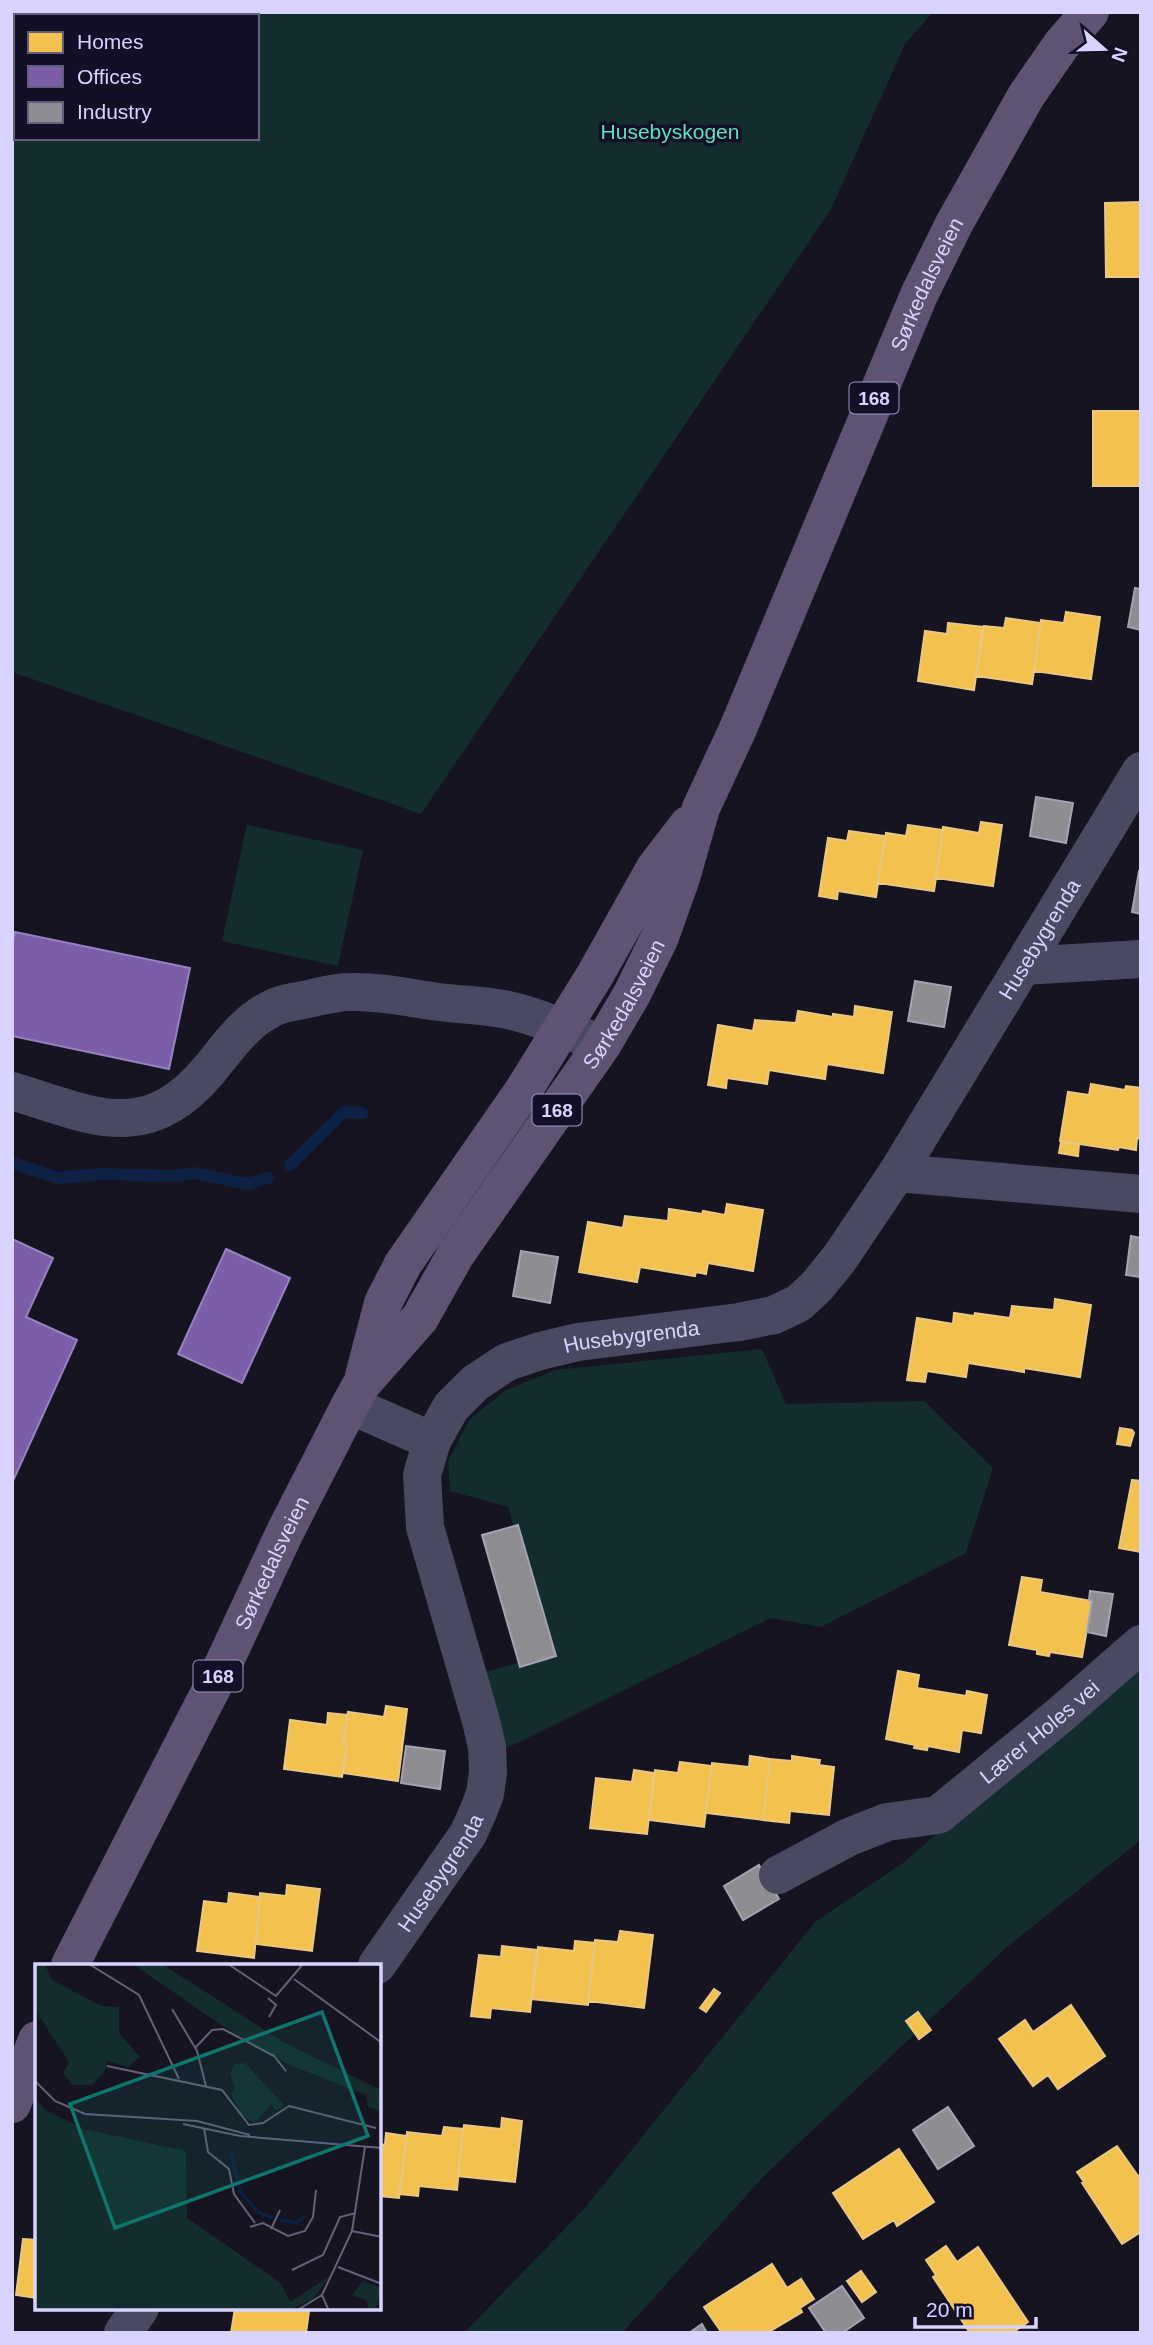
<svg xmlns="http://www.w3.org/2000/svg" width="1153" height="2345" font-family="Arial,sans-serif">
<rect width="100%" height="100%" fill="#161421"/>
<!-- green -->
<path fill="#132c2d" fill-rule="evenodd" d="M12,12H933L905,44L831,209L421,814L12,672ZM16,16H257V138H16Z
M247,825L363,850L338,966L222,941Z
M762,1349L786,1404L924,1401L993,1468L966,1553L821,1627L771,1618L505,1749L484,1672L551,1654L508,1507L450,1491L448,1461L470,1419L506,1390L555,1370Z
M1141,1654V1840L1007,1947L765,2175L622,2333H464L585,2208L815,1922L903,1863Z"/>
<!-- homes -->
<path fill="#f2c14e" stroke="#eac783" stroke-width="2" d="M1141,202V277H1106L1105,203Z
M1093,411H1141V486H1093Z
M1066,612L1100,617L1091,679L1034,671L1041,620L1064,623Z
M1006,618L1041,623L1032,684L976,676L984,626L1004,628Z
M948,623L983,627L974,690L918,681L925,631L947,634Z
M981,822L1002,825L993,886L936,878L943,827L979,833Z
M908,825L943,830L934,891L878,883L886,833L906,836Z
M849,831L885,836L876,897L838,891L837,899L819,896L828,838L847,841Z
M855,1006L892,1012L883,1073L827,1064L825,1079L769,1070L767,1084L727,1078L726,1088L708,1085L718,1025L753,1031L755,1020L796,1023L798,1011L833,1017V1014L854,1017Z
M1091,1084L1125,1090L1126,1086L1141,1088V1139L1137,1138L1136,1150L1119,1147L1118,1150L1060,1141L1068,1092L1089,1095Z
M1061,1142L1079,1144L1078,1156L1059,1153Z
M727,1204L763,1210L753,1271L708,1263L706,1274L696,1272L695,1276L640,1267L637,1282L579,1272L588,1222L623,1228L625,1216L668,1221L669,1209L702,1214L703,1211L725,1215Z
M1055,1299L1091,1305L1080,1377L1024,1368V1372L968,1363L966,1377L927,1371L925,1382L907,1380L917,1318L953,1324L954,1313L974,1316L975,1313L1010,1318L1012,1306L1054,1310Z
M1120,1428L1132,1430L1134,1433L1130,1446L1117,1444Z
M1132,1480L1141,1481V1552L1119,1548Z
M1022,1577L1042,1580L1040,1592L1092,1601L1082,1657L1050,1652L1049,1656L1037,1654V1650L1009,1645Z
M898,1671L919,1675L917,1688L966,1696L967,1691L987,1695L981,1733L962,1730L959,1752L928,1746L927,1750L914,1748L915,1745L886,1739Z
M386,1706L407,1709L398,1781L343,1773L347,1745L343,1744L348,1712L384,1717Z
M328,1713L347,1715L343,1744L347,1745L342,1777L284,1769L290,1720L327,1725Z
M750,1756L770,1759L763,1820L706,1813L712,1763L749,1767Z
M792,1756L820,1760L819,1765L834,1767L829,1815L790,1811L789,1823L763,1820L770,1759L792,1761Z
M680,1762L712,1766L704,1827L649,1820L655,1770L678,1773Z
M634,1770L654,1773L647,1834L590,1828L596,1778L632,1782Z
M287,1885L320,1889L312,1951L256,1944L260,1893L286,1896Z
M229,1893L260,1897L254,1958L197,1951L204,1901L228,1904Z
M620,1931L653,1935L644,2008L588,2001L595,1940L618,1942Z
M575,1941L595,1943L588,2005L532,1999L538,1947L574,1951Z
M502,1946L537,1950L530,2012L491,2008L490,2018L471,2016L479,1955L501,1957Z
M714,1989L720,1993L706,2012L700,2008Z
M1071,2005L1105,2056L1058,2089L1048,2075L1033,2086L999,2039L1025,2020L1033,2032Z
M918,2012L931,2030L919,2039L906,2021Z
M502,2118L522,2121L515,2182L458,2176L464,2125L501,2129Z
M444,2127L463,2129L457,2190L419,2186L418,2196L400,2194L407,2132L442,2136Z
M386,2133L407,2136L399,2198L380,2196V2144L385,2145Z
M1117,2146L1138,2176L1141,2174V2232L1122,2244L1082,2183L1084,2182L1077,2172Z
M899,2149L934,2202L897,2226L894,2220L863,2239L833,2193Z
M23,2239L37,2240V2298L16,2295Z
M946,2246L957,2262L978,2247L1028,2322L1012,2333H970L933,2277L936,2275L926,2260Z
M772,2264L787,2288L801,2279L814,2299L800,2308L802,2312L767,2333H722L704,2307Z
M861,2271L876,2292L862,2302L847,2281Z
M235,2308H288L309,2311L306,2333H231Z"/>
<!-- offices -->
<path fill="#7b5ea7" stroke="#9781c1" stroke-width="2" d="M15,932L190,968L169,1069L12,1036V943Z
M12,1239L53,1258L26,1317L77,1340L12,1483Z
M226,1249L290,1278L242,1383L178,1354Z"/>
<!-- industry -->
<path fill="#8d8d92" stroke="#a4a2b3" stroke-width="2" d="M1135,588L1141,589V630L1128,627Z
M1036,797L1073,803L1066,843L1030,836Z
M1139,871H1141V914L1132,912Z
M915,981L951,987L944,1027L908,1021Z
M1131,1236L1141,1238V1277L1126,1275Z
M521,1251L558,1257L550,1303L513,1296Z
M518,1525L556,1656L520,1667L482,1535Z
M1090,1591L1113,1594L1106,1636L1087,1632L1092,1601L1089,1600Z
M406,1746L445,1751L440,1789L401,1783Z
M759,1865L779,1899L743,1920L724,1886Z
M948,2107L974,2146L938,2169L913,2130Z
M842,2286L864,2318L842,2333H826L809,2308Z
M702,2324L707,2333H689Z"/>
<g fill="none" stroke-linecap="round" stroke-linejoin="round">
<!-- stream -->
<path stroke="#0d2144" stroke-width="12" d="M12,1163L58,1178L100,1174L173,1176L195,1173L247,1184L268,1178
M290,1165L344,1112L363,1113"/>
<!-- minor -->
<g stroke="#4a4962" stroke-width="38">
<path d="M1023,966L1141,959"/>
<path d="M12,1091C91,1115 146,1146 209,1070C229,1046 244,1022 273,1008C282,1003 294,1002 303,1000C318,997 335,992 350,992C380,991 410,998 439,1002C462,1005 486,1005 508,1010C540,1017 572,1032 602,1045"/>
<path d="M897,1173L1141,1194"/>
<path d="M350,1405L432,1441"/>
<path id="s1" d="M778,1875L849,1837L887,1822L938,1815L1060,1715L1141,1644"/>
<path id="s2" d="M377,1965L468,1834L478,1812L485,1794L488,1772L487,1747L481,1721L425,1527L422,1475L432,1441L451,1407L475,1383L507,1362L540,1351L578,1342L739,1322L774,1315L799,1303L817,1286L839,1259L897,1173L1141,771"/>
<path d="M123,2333L140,2308"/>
</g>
<!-- major -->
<g stroke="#5e5373" stroke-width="38">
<path d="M364,1376L383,1303L403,1264L523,1091L595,975L655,868L688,825"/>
<path id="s3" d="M70,1965L217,1678L285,1532L350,1405L361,1385L420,1318L456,1254L602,1045L632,994L660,937L681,878L701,808L737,731L919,295L954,224L1026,96L1062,44L1090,12"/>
<path d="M12,2104L37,2040"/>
</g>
</g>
<g text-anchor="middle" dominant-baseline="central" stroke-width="7" stroke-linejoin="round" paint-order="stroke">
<!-- shield labels -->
<g fill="#130f26" stroke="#9e99be" stroke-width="2">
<rect x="849.5" y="382.5" width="49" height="31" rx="5"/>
<rect x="532.5" y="1094.5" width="49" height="31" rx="5"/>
<rect x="193.5" y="1660.5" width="49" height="31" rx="5"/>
</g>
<g font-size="19" font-weight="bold" fill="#d9d4ff">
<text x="874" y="398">168</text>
<text x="557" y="1110">168</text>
<text x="218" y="1676">168</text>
</g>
<!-- park labels -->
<g font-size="21" fill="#5fe0c0" stroke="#130f26">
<text x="670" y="131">Husebyskogen</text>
</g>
<!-- street labels -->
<g font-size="21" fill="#d9d4ff" stroke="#130f26">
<text stroke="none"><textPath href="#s3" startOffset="1895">Sørkedalsveien</textPath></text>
<text stroke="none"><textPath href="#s2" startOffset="1414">Husebygrenda</textPath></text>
<text stroke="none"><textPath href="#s3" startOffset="1113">Sørkedalsveien</textPath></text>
<text stroke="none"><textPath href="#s2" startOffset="805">Husebygrenda</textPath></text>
<text stroke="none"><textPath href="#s3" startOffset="450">Sørkedalsveien</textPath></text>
<text stroke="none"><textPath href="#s1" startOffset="304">Lærer Holes vei</textPath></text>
<text stroke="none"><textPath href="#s2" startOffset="112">Husebygrenda</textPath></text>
</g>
</g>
<!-- overview -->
<g transform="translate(35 1964)">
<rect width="346" height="346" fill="#161421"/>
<path d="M0,0H10L17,16L66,42L84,43V69L105,93L93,103L71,97L72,104L57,121H37L28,109L34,98L0,46ZM98,0H127L250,79L346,126V155L344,147L333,143L331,131L255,101L189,63ZM210,99L249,141L241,147L236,140L220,159L206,151L196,129L200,124L195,110L199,100ZM0,134L10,146L49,165L151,187L152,254L246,319L255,338L295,312L277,336L254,346H0ZM328,317L346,324L341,346H333L332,336L317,331Z" fill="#132c2d"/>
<path fill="none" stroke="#0d2144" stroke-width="3.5" d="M196,189L205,227L223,248L238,254M245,256L262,259L269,253"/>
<path fill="none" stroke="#64617a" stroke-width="2" d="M54,0L104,31L144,115M193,0L241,32L268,0M259,15L347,79M233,34L241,41L234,53M137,45L162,87L171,122M160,84L177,66L188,65L239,92L251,107M72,102L187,126L214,161L228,159L254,142L341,164M0,117L20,137L50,150L162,157L215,171M148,160L205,172L347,184M169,164L173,188L194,205L199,230L220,259M215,263L228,259L253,272L270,267L278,253L281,226M236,265L245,246M317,267L347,273M303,303L347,320M257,306L288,291L305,253L321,249M261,347L287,331M294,347L287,331L317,267L330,183"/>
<path fill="#0f766e" fill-opacity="0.15" stroke="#0f766e" stroke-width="3.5" d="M287,48L333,172L80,264L35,140Z"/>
<rect width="346" height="346" fill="none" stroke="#d9d4ff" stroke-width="3.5"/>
</g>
<!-- border -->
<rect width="1153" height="2345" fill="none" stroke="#d9d4ff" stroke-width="28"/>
<!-- legend -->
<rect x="14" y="14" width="245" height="126" fill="#130f26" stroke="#625e7d" stroke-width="2"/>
<rect x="28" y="32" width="35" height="21" fill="#f2c14e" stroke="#625e7d" stroke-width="2"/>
<text x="77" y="49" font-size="21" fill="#d9d4ff">Homes</text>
<rect x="28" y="66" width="35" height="21" fill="#7b5ea7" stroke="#625e7d" stroke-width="2"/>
<text x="77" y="84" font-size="21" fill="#d9d4ff">Offices</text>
<rect x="28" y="102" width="35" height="21" fill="#8d8d92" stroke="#625e7d" stroke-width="2"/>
<text x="77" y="119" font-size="21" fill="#d9d4ff">Industry</text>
<!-- north arrow -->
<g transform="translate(1104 49) rotate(110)" stroke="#130f26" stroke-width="5" paint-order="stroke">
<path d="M0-5L12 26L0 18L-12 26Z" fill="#d9d4ff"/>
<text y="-10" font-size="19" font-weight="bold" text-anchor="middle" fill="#d9d4ff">N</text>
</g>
<!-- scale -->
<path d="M915 2317v10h121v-10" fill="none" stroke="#d9d4ff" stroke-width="3.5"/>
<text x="926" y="2317" font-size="21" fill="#d9d4ff" stroke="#130f26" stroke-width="5" paint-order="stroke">20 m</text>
</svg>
